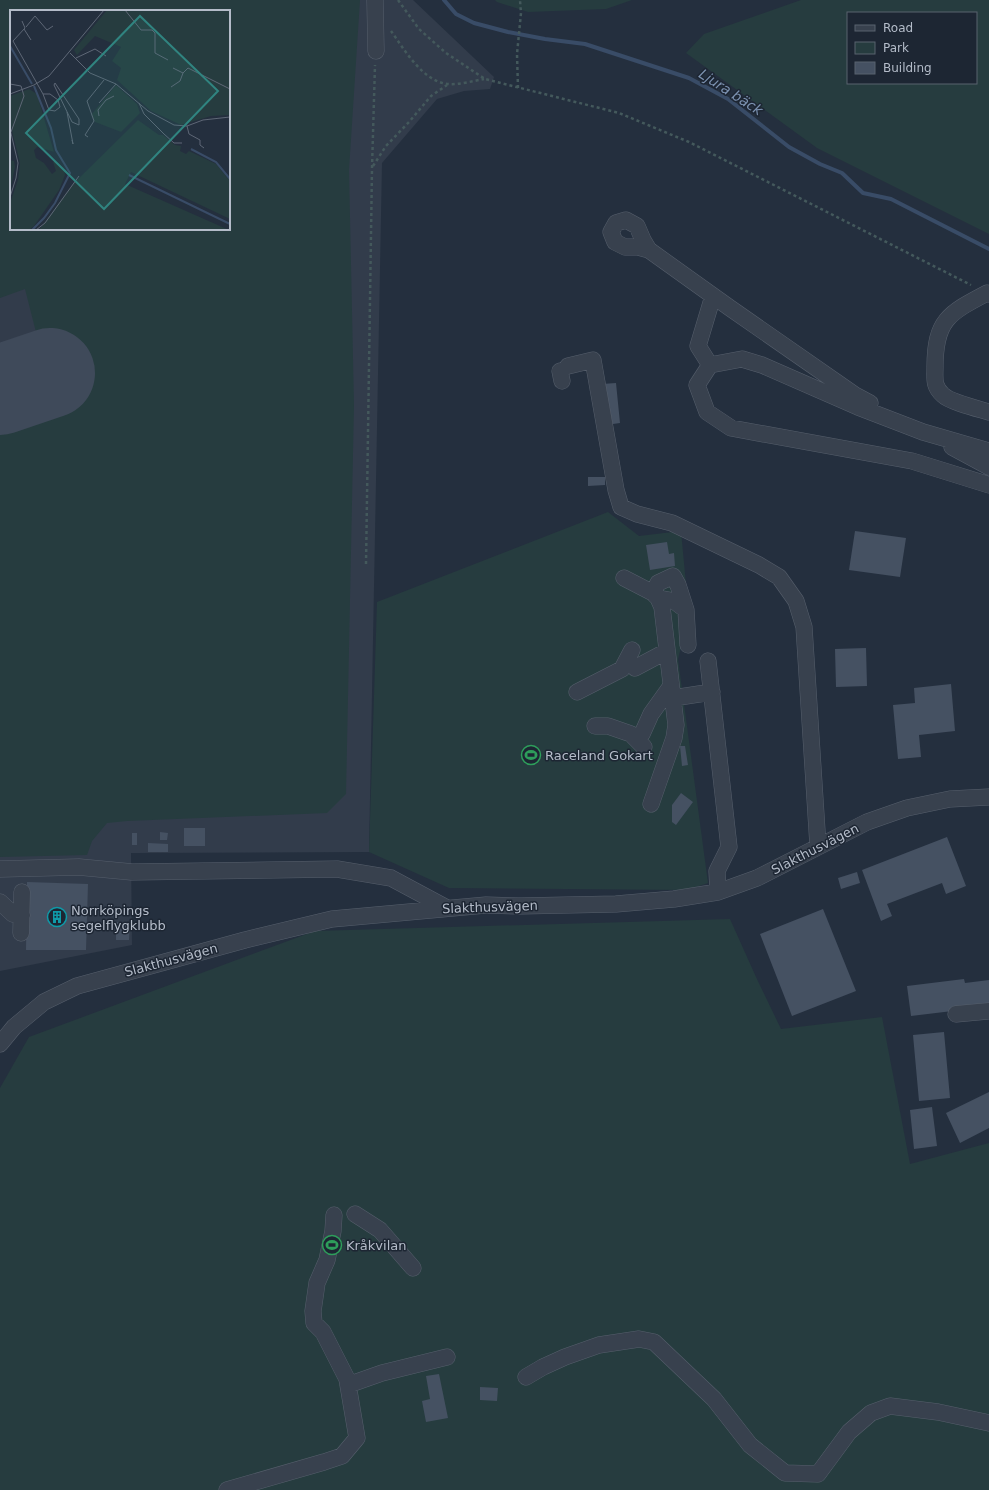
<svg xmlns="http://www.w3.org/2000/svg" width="989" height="1490" font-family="'DejaVu Sans',sans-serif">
<rect width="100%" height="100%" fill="#242f3e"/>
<!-- airport -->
<path fill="#323c4b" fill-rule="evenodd" d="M0,0H413L494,77L490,89L464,91L437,99L382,163L369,852L131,853L132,945L0,971ZM11,11H229V229H11Z"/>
<!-- green -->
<path fill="#263c3f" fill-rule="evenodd" d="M0,0H360L349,170L354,405L346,794L327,813L127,821L107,823L92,841L87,855L0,857V427L61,406L38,340L25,289L0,298ZM11,11H229V229H11Z
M495,0H632L606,9L528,12L497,2Z
M801,0H989V234L817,148L686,53L704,34ZM848,13H976V83H848Z
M608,512L639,536L681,531L689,616L678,659L708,883L687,890L449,888L369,852L377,602Z
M730,919L756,977L781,1029L882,1017L910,1164L989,1143V1490H0V1088L29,1037L315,931Z"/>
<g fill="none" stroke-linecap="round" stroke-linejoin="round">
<!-- stream -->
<path stroke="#394c67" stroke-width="4" d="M444,0L456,14L474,23L508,32L545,39L585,44L689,78L728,99L789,147L820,164L842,173L863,193L891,199L989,249"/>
<!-- runway -->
<path stroke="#3f4a5a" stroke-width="90" d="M0,390L50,373"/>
</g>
<!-- building -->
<path fill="#455162" d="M616,383L620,423L606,425L602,384Z
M588,477H605V485L588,486Z
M855,531L906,538L900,577L849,570Z
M667,542L669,554L674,553L675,566L650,570L646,545Z
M866,648L867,686L836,687L835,649Z
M951,684L955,731L919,735L921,757L898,759L893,705L915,703L914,688Z
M680,746H685L688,765L682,766Z
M681,793L693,802L676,825L672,822V805Z
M184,828H205V846H184Z
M160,832L168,833L167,840H160Z
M132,833H137V845H132Z
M947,837L966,886L946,894L942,883L887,904L892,916L881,921L862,870Z
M148,843L168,844V852H148Z
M857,872L860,883L841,889L838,878Z
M27,882L88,884L86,950H26Z
M823,909L856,991L792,1016L760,934Z
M116,922L130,923L129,940H116Z
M964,979L965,983L989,980V1004L969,1009L911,1016L907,986Z
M944,1032L950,1098L919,1101L913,1035Z
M989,1092V1128L960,1143L946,1113Z
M932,1107L937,1146L914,1149L910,1110Z
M439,1374L448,1418L426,1422L422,1401L430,1399L426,1376Z
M480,1387L498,1388L497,1401L480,1400Z"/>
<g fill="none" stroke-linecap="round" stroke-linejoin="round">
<!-- minor casing -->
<g stroke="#565f6c" stroke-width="17">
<path id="minor" d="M375,0L376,51
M649,250L643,240L637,226L626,220L616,223L611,232L615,242L625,247H638L649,250L730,308L855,395L870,403
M989,294L987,293C949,313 935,320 935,367C935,379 933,386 943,395C950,402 979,409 989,412
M710,365L698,346L713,296
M568,366L593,360L616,490L621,507L637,514L672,523L759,565L779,577L796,601L804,627L818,846
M560,371L562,381
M952,447L989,467
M989,451L923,432L858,407L762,365L742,359L710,365L697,385L707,412L731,428L912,461L989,485
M624,578L653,593L658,598L662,607L676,725L674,738L651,804
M653,593L658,583L673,576L678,585L686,610
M658,598L674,601L686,610L688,645
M708,661L729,847L717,871L718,892
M635,668L667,651
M577,692L622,669L632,650
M673,698L712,692
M595,726H608L631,734L644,747
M642,734L651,714L671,686
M0,869L79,867L132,872L337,869L391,878L447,908
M0,902L13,914L22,915
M21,933L22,892
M956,1014L989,1011
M0,1044L14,1027L44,1002L77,986L245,940L332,919L486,905L520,906L616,904L674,899L718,892L757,878L867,822L907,808L950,799L989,797
M355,1214L380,1230L413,1268
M334,1215L333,1231L327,1260L317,1283L313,1311L314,1323L323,1332L347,1379L348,1385
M526,1377L543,1367L565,1357L599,1345L639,1339L654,1342L714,1399L750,1445L785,1473L818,1474L849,1432L871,1413L890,1406L938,1412L989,1423
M227,1490L324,1462L342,1456L357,1438L348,1385L382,1373L447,1357"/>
</g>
<!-- path -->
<path stroke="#44595c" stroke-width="2.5" stroke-dasharray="3 3" stroke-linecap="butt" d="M398,0L419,29L446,53L485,79L619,113L689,142L971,285
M391,31C404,49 423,82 448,84C458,85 473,81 484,79
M518,88L517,54L521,13L520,0
M373,166L386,146L409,122L431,96L447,85
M366,564L372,168L375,65"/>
<!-- minor -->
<use href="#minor" stroke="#38414e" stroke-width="16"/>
</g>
<!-- icons -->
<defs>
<g id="stadium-ring" transform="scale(1)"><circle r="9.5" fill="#1d2633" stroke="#2e9e5b" stroke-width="1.5"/><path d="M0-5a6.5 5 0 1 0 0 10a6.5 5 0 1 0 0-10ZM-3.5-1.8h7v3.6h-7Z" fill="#2e9e5b"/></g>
<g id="building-ring" transform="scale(1)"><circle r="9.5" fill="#1d2633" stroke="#0f9aa8" stroke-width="1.5"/><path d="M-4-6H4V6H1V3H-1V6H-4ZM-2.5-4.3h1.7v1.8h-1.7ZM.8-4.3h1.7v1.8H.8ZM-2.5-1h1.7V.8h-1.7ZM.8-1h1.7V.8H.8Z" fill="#0f9aa8"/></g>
</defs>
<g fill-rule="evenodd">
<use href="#stadium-ring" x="531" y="755"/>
<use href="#building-ring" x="57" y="917"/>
<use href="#stadium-ring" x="332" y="1245"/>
</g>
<g text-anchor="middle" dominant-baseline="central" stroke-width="3" stroke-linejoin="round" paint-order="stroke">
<!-- poi labels -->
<g font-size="13" fill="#b4bcc9" stroke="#1d2633" text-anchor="start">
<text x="545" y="755">Raceland Gokart</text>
<text x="71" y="910">Norrköpings<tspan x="71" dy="15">segelflygklubb</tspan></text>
<text x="346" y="1245">Kråkvilan</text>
</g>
<!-- street labels -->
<g font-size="13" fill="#b4bcc9" stroke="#1d2633">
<text transform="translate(815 849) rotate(-27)">Slakthusvägen</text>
<text transform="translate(490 907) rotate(-2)">Slakthusvägen</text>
<text transform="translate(171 960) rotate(-15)">Slakthusvägen</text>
</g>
<!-- water labels -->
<g font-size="14" font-style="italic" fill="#7c92b1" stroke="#1d2633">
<text transform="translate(731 92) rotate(33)">Ljura bäck</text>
</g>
</g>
<!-- overview -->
<g transform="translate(10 10)">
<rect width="220" height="220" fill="#242f3e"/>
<path d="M97,0H220V105L201,106L171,115L141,101L107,70L111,58L102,51L111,37L85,26L67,45L64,40ZM106,75L127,94L130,103L111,122L85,112L81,105ZM19,79L27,84L44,142L27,137L24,140L26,148L34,153L42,164L46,161L43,152H47L54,158L55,165L49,180L24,216L19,220H0V193L8,170L10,153L0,113V86ZM128,110L149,125H153L165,135L171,136L170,141L176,144L179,141L206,154L220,171V209L121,162L115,174L219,220H29L62,175ZM0,150L4,151L5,157L0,181Z" fill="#263c3f"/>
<path fill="none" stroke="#394c67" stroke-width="2" d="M0,36L22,74M181,139L206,152L220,169M119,165L220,214M22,220L34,208L45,193L60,163L46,140L41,118L24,76"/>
<path fill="none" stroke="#5e6776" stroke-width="1" d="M115,0L131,20H142L145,23V43L158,50M12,11L15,18L3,31L33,84H40L48,90L50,97L45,101L39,100L33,84M16,17L25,6L37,20L43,16M14,19L21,30M60,43L80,63L106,74L138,101L164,115L177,116L193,110L220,107M66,48L85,39L96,46M163,58L173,63L178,58L220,79M45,73L69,109V115L62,112L44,75ZM0,74L11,76L14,86L1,122M161,77L170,71L173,63M0,84L24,75L39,66L94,0M89,93L106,74M129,93L134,104L154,124L164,133H172M57,102L63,134L62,130M89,106L88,100L96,90L104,86M177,116L179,124L190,130V135L194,138M0,119L8,153L6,168L0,187M78,127L75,125L84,111L77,91L94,70M26,220L35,213L69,166"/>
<path fill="#308480" fill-opacity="0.15" stroke="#308480" stroke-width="2" d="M130,6L208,81L94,199L16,123Z"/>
<rect width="220" height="220" fill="none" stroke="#b4bcc9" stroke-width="2"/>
</g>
<!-- legend -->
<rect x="847" y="12" width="130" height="72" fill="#1d2633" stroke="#59626f"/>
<rect x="855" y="25" width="20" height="6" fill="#38414e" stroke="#59626f"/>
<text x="883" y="32" font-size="12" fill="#b4bcc9">Road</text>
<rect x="855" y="42" width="20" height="12" fill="#263c3f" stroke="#59626f"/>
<text x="883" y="52" font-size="12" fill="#b4bcc9">Park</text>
<rect x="855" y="62" width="20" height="12" fill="#455162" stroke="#59626f"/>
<text x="883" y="72" font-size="12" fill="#b4bcc9">Building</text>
</svg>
